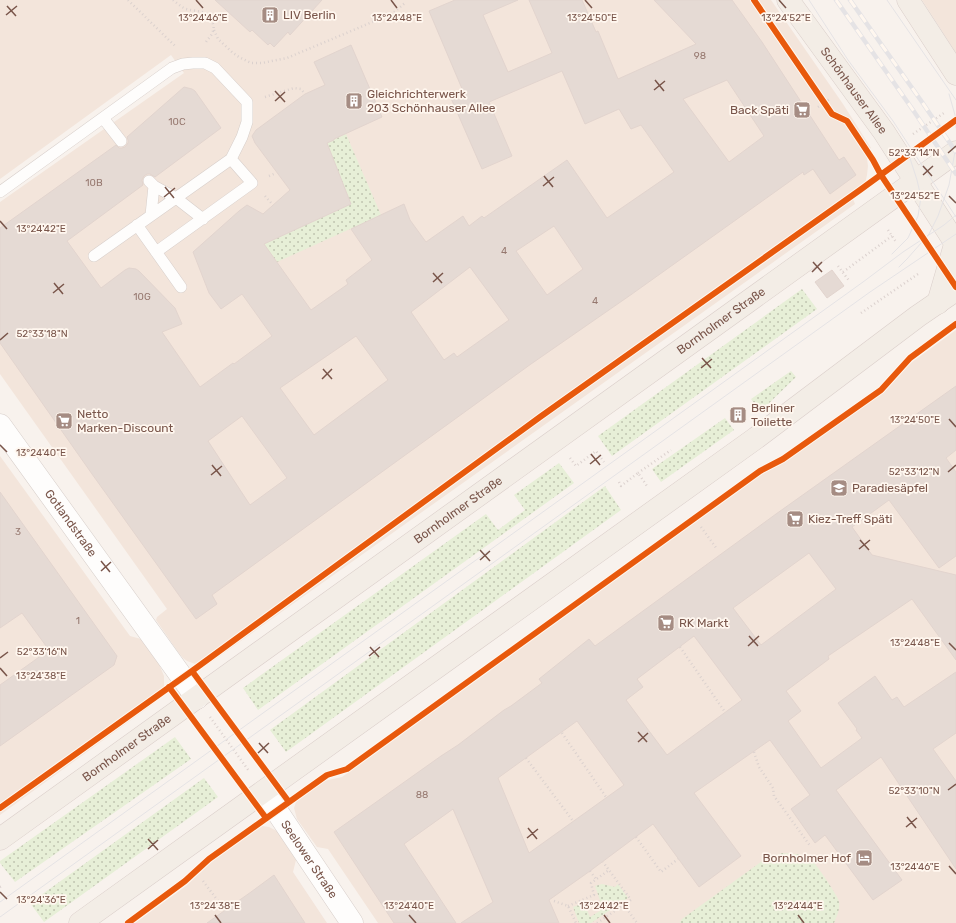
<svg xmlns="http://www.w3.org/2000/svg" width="956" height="923" font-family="Rubik,sans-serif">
<defs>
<pattern id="grass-dots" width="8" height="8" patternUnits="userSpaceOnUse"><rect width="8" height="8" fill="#e7efd7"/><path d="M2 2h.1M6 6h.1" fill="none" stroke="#c0c4b0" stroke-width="1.8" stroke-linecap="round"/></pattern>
</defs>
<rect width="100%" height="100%" fill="#f8f2ed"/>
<!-- residential -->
<path fill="#f3e5db" d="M0,0H771L843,104L871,148L866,151L868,166L867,175L865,184L860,193L853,199L855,204L207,665L203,666L198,665L187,661L183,658L178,652L156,620L157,617L167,609L0,374V202L184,73L171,55L0,179Z
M922,0H956V53Z
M956,330V923H378L328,849L317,847L297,819L294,808L296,802L324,781L342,777L766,471L784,462L887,388L908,365Z
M0,456L130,636L141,639L159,664L164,676V686L161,695L153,704L0,815Z
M262,826L269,827L277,831L296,860L293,872L327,923H135L186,886L215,859Z"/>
<!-- grass -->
<path fill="url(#grass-dots)" d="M346,134L381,215L277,262L264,244L351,204L327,143Z
M802,289L817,309L612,456L598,436Z
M791,371L796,377L760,412L751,399Z
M725,418L734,430L661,482L652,469Z
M559,463L574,483L258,710L243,688L486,514L498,530L525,510L514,495Z
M605,486L621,510L286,752L270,730Z
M175,737L191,759L15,882L0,863V861Z
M204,778L218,797L44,922L30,903Z
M782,853C791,854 802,853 810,858C814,861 839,897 839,902C840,910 837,916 834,923H680L682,919L765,859Z
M602,884L615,887L618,884L628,898L591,923H579L573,907L584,903L590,917L603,909L595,886Z"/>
<!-- building -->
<path fill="#e5dad4" stroke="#e2d4ce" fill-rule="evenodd" d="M215,0H322L290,35L288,32L274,47L270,43L268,45L252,30L250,32Z
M455,0H518L483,15L508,72L552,53L529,0H582L596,32L598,31L618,79L696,44L654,0H732L762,42L839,160L844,157L856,175L830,194L813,169L804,175L803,172L632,294L531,364L212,595L217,604L196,619L92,474L0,343V228L116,145L119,148H122L125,147L128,143V140L127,137L184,87L192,89L195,91L221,128L155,177L150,174H147L144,176L142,180L143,185L67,241L101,288L125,270L129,268L136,269L139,271L175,308L182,324L162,332L200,387L233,363L234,364L272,336L242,294L221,309L209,293L193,252L239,211L247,205L263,214L290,190L255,143L252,136L256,130L305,94L325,85L314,62L351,45L382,117L334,139V140L327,143L351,204L264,244L311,310L348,284L346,280L372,260L351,229L404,204L410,220L426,242L463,216L469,226L482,216L484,218L567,160L607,218L674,172L641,125L631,129L619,109L585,124L562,71L489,102L512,156L482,169L450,96L463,91L429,11ZM727,80L764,136L729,162L683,99ZM554,226L583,269L547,295L516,251ZM470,267L509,320L457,357L454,353L444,360L411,312ZM356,336L388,380L314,435L280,388ZM242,416L287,478L250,505L208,441Z
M832,270L844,286L827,298L815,282Z
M956,386V450L946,458L956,472V556L939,568L889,500L852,527L872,555L956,575V660L912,599L828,656L829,659L786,691L801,711L788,721L821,768L862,738L856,730L857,729L838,703L875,676L892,700L897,697L904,707L956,672V733L933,749L956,781V869L881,757L836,790L902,880L873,900L825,835L815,843L791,809L810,795L770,740L694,793L741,856L699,887L653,824L590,871L549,900L559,923H461L493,902L453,809L404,844L456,923H394L334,832L441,756L458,745L504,710L511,706L542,683L539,679L589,639L595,646L776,514ZM809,553L836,589L761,645L733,608ZM694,636L742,700L667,755L626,700L643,687L637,679ZM577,721L624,785L529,853L498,778Z
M0,492L117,656L114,665L0,746V685L49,650L22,613L0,628Z
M274,875L305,923H207L251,892Z"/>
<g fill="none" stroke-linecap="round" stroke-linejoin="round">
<!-- lane casing -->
<g stroke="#d7ceca" stroke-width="12">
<path id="lane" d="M103,118L121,141
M149,181L154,186L176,198L203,219
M0,192L172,68L183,64L193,63H205L215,68L247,102V122L242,137L231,159L94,256
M151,215L154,186
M137,225L181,287
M156,252L252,183L231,159"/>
</g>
<!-- street casing -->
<g stroke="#d7ceca" stroke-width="23">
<g id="street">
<path id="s1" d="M0,425L197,698"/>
<path id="s2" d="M264,792L352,923"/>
</g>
</g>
<!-- primary casing -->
<g stroke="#daceca" stroke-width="23">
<g id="primary">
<path id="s3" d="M788,0L884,132L956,244"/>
<path d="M908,0L956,74"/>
<path d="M938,303L956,241"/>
<path id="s4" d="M0,839L956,152"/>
<path d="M80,923L756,438L918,316L956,290"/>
</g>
</g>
<!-- path -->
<path stroke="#dbd1ce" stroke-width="2.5" stroke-dasharray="1 3" stroke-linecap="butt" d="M128,0L173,44L175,46
M173,0C177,3 181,7 186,9C196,12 207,9 212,22C214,25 214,28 213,31C212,36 207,39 205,44
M214,30L218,39L233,53L239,57L251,63H262L287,58L356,29L393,13L405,3
M265,97L294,88L301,89L305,94
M818,107L831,98
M913,134L944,113
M269,176L276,173
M265,196L273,205
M888,230L896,242
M838,266L850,282
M843,272L892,236
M861,313L918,274
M570,458L576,466L596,451L604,462
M638,473L671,450
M619,482L621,486L638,473L647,486
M701,527L717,549
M680,647L725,712
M210,717L249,771
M562,733L606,797
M754,752L759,767L773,788L774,796L811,847
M526,758L573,821
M636,837L661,872L678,859
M590,871L596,879
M203,881L221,905
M0,887L2,886
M554,901L568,906L576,923
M624,905L637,923
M568,906L594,895L591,883L609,870
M597,923L631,900L603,862"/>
<!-- lane -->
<use href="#lane" stroke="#fefdfc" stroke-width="11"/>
<!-- street -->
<use href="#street" stroke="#fefdfc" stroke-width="22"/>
<!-- primary -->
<use href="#primary" stroke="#f3ede6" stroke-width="22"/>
<!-- tram -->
<path stroke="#e5e3e5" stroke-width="1" d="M809,0L848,60L893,121L956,217
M887,0L956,100
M949,94L955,115L956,128
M892,254L908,238L918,216L921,197L917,180L907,149
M899,267L907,259L929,234L938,216L949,185L956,146
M0,902L863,282L903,252L944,225L956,215
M0,917L870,292L956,234"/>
<!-- rail casing -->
<g stroke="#e5e3e5" stroke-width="4.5">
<path id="rail" d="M836,0L913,110L956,174
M850,0L922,102L956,152"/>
</g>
<!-- rail -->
<use href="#rail" stroke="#fff7ef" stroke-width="3" stroke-dasharray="9" stroke-linecap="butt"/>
<!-- cycleway casing -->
<g stroke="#fff7ef" stroke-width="8">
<path id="cycleway" d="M754,0L832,114L847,121L873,160L881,175L895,196L956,287
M192,671L289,802
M169,687L266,818
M0,808L192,671L540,417L860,190L956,120
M128,923L185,881L209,859L327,775L347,769L760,471L783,459L881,390L910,358L956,324"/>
</g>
<!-- cycleway -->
<use href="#cycleway" stroke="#e8590c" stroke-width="6"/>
</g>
<!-- ticks -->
<path fill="none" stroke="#79554a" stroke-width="1.5" d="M196,0L203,8M391,0L397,8M585,0L592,8M779,0L786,8M7,6L16,16M6,15L17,6M655,80L664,91M654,90L665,81M275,91L285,102M275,101L285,92M948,153L956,146M923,166L932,176M923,175L933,166M544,176L553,187M543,186L554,177M165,187L174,198M949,196L956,203M164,197L175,188M0,221L7,229M813,262L822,272M812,272L822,262M433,273L442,283M433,282L443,273M54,283L63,294M53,293L64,284M0,340L8,333M702,358L711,368M701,368L712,359M323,369L332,379M322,379L332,369M949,419L956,427M0,445L7,452M591,454L600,465M590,464L601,455M212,465L221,476M948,472L956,465M211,475L222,466M860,540L869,550M859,549L870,540M480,550L490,561M480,560L490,551M101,561L110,572M101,571L111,562M749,636L758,646M949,643L956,650M748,646L759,636M370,647L379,657M369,656L380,647M0,658L8,652M0,668L7,676M638,732L647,742M638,742L648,733M259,743L268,753M258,753L269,743M948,790L956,784M907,817L916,828M906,827L917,818M528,828L537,839M527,838L538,829M148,839L158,850M148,849L158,840M949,866L956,874M0,892L7,899M215,915L221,923M409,915L416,923M604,915L610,923M798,915L804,923"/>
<!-- icons -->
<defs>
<g id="building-square" transform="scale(0.9)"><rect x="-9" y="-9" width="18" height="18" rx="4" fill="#a58c83" stroke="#fff7ef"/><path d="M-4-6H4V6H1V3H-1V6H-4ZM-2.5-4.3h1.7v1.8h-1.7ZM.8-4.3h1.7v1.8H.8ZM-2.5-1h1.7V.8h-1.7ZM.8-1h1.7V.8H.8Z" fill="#fff"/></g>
<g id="supermarket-square" transform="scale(0.9)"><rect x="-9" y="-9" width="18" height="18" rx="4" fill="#a58c83" stroke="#fff7ef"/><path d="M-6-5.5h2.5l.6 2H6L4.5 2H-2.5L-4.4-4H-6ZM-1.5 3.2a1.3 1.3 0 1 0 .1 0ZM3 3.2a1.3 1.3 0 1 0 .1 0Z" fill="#fff"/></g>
<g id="school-square" transform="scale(0.9)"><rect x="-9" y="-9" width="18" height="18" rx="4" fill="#a58c83" stroke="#fff7ef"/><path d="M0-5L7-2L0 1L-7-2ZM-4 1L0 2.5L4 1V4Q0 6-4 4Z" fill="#fff"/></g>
<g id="hotel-square" transform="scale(0.9)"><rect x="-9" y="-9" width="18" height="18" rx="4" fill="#a58c83" stroke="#fff7ef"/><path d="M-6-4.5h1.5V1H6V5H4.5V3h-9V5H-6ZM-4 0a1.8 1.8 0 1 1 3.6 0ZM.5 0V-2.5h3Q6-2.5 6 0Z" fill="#fff"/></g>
</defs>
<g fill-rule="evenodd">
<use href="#building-square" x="270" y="15"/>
<use href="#building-square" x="354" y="101"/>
<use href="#supermarket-square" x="802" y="110"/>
<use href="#building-square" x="738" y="415"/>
<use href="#supermarket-square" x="64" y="421"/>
<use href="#school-square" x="839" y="488"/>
<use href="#supermarket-square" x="795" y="519"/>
<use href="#supermarket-square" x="666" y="623"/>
<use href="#hotel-square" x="864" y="858"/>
</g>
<g text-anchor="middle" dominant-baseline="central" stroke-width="3.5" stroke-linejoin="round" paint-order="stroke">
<!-- number labels -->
<g font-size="10" fill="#96786f">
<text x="700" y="56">98</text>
<text x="177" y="122">10C</text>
<text x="94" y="183">10B</text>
<text x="504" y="251">4</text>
<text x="142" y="297">10G</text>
<text x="595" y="301">4</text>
<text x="18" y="532">3</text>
<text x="78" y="621">1</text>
<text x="422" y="795">88</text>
</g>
<!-- poi labels -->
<g font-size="12" fill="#79554a" stroke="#fff7ef" text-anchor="start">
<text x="283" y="15">LIV Berlin</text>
<text x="367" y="94">Gleichrichterwerk<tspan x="367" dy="14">203 Schönhauser Allee</tspan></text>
<text x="789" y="110" text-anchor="end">Back Späti</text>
<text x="751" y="408">Berliner<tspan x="751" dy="14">Toilette</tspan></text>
<text x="77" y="414">Netto<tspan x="77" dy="14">Marken-Discount</tspan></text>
<text x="852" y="488">Paradiesäpfel</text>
<text x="808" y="519">Kiez-Treff Späti</text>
<text x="679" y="623">RK Markt</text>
<text x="851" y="858" text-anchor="end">Bornholmer Hof</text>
</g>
<!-- street labels -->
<g font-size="12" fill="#79554a" stroke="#fff7ef">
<text stroke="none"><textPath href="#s3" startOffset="112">Schönhauser Allee</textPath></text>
<text stroke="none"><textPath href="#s4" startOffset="888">Bornholmer Straße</textPath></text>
<text stroke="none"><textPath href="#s4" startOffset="564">Bornholmer Straße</textPath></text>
<text stroke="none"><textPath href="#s1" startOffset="121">Gotlandstraße</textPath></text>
<text stroke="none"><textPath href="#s4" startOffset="156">Bornholmer Straße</textPath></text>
<text stroke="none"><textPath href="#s2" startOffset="81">Seelower Straße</textPath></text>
</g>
</g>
<g font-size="10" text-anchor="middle" fill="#79554a" stroke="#fff7ef" stroke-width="3.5" stroke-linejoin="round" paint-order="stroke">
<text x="203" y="21">13°24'46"E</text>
<text x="786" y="21">13°24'52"E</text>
<text x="397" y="21">13°24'48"E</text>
<text x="592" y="21">13°24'50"E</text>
<text x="914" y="156">52°33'14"N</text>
<text x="915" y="199">13°24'52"E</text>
<text x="41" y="232">13°24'42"E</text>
<text x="42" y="337">52°33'18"N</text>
<text x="915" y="423">13°24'50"E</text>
<text x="41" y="456">13°24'40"E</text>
<text x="914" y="475">52°33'12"N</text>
<text x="915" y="646">13°24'48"E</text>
<text x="42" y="655">52°33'16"N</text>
<text x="41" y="679">13°24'38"E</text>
<text x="914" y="794">52°33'10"N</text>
<text x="915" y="870">13°24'46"E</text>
<text x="41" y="903">13°24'36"E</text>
<text x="215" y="909">13°24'38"E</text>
<text x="409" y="909">13°24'40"E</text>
<text x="604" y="909">13°24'42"E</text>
<text x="798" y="909">13°24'44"E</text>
</g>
</svg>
